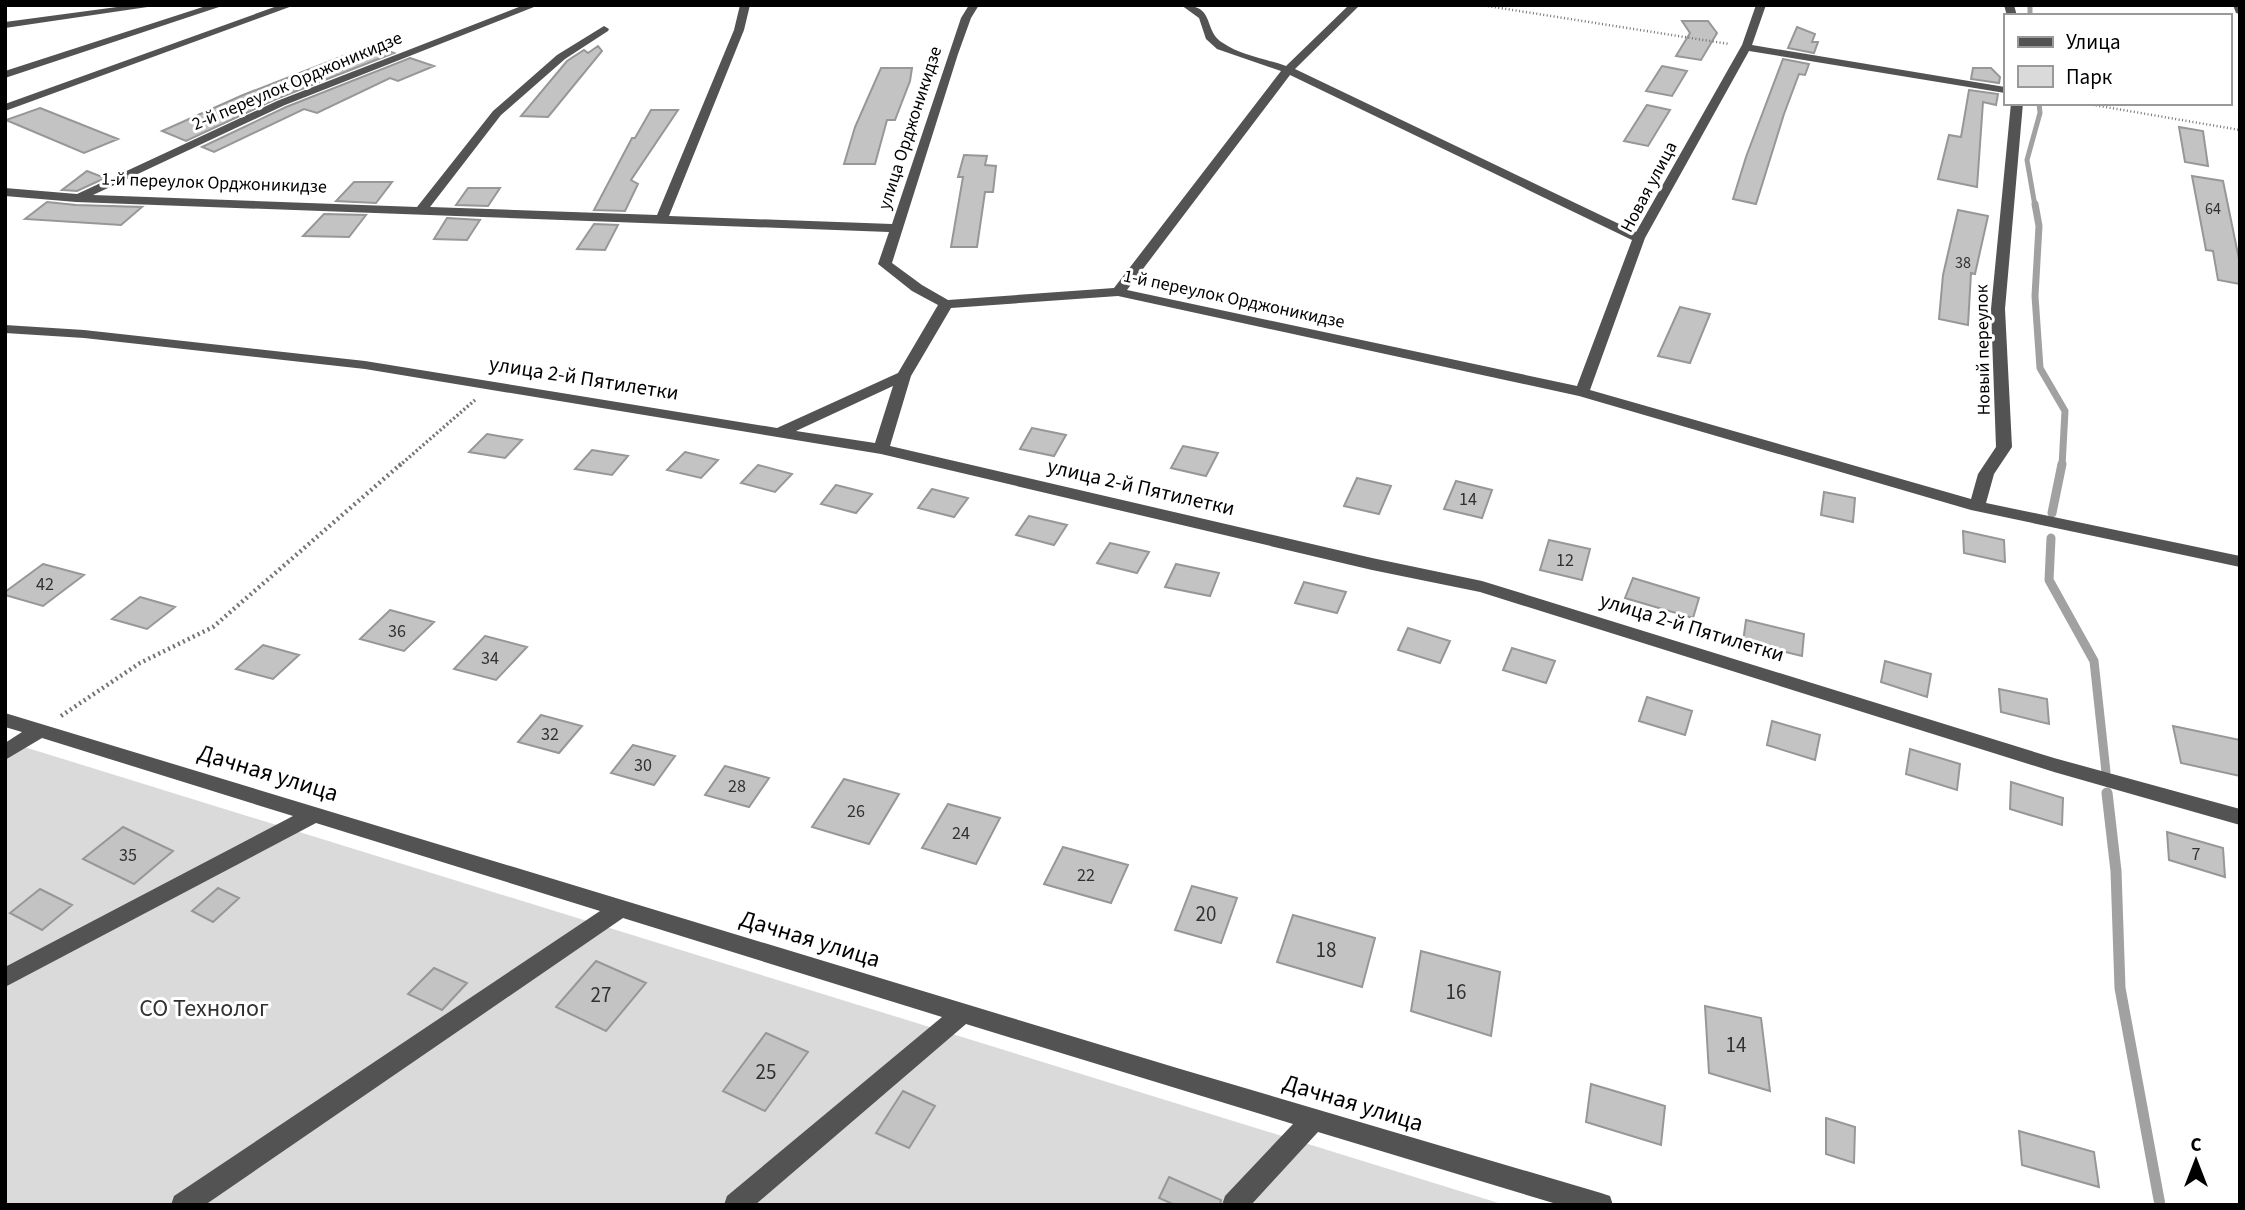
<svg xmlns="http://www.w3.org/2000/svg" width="2245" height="1210" font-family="'Source Sans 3',sans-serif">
<rect width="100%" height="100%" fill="#fff"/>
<!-- green -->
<path fill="#dadada" d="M5,741L1505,1205H5Z"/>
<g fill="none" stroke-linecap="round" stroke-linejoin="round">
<!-- stream-far3 -->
<path stroke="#a1a1a1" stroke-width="5" d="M2030,5V16
M2035,206L2027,160L2040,113L2039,103"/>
<!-- stream-far2 -->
<path stroke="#a1a1a1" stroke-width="7" d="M2035,204L2039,226L2035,296L2040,368L2065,411L2062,466"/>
<!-- stream-far1 -->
<path stroke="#a1a1a1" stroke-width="9" d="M2052,513L2062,464
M2051,538L2049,580L2094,661L2106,772"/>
<!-- stream -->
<path stroke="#a1a1a1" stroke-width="11" d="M2107,793L2116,871L2120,988L2160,1205"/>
</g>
<!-- building -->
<path fill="#c3c3c3" stroke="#979797" stroke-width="2" d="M1682,21H1708L1717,33L1701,60L1676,56L1690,33Z
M1797,27L1815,34L1812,42H1818L1814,53L1788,48Z
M371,45L394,53L276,99L186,141L162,131L243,95Z
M598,46L602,51L548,117L521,116L567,61L584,50L588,53Z
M410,58L434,66L398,81L390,78L317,113L304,109L214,152L202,147L286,107Z
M1783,59L1809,64L1805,75L1799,74L1784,114L1756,204L1733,199L1746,157Z
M1662,66L1687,71L1672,96L1646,91Z
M881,68H912L910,81L895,120H887L875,164H844L855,127Z
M1973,68H1991L2000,77L1999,83L1971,79Z
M1969,90L1998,94L1996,105L1983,102L1977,187L1938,179L1949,135L1961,137Z
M1647,105L1670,110L1648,146L1624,141Z
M40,108L118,139L84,153L6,120Z
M651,110H678L631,180L638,184L625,211L594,210L632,138H635Z
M2179,127L2203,131L2208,166L2185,162Z
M964,155L987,156L985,165L996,166L993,192H985L977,247H951L963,177H958Z
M87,171L105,178L77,191L62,190Z
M2192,176L2223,181L2240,264V284L2218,280L2213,251L2206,250Z
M354,182H392L376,203L336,201Z
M468,188H500L488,206L456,205Z
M47,202L76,205L142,207L121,225L25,219Z
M1958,210L1988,216L1975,274L1971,273L1968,325L1939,319L1943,275Z
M324,214L366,215L349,237L303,236Z
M447,218L480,220L467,240L434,239Z
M594,224L618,225L605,250L577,249Z
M1680,307L1710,314L1690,363L1658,356Z
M1032,428L1066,435L1054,456L1020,449Z
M487,434L522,440L505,458L469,452Z
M1183,446L1218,453L1206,476L1171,468Z
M592,450L628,456L612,475L575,469Z
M685,452L718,460L701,478L667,470Z
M758,465L792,474L775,492L741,483Z
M1357,478L1391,486L1379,514L1344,506Z
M1456,481L1492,490L1482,518L1444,509Z
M836,485L872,494L856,513L821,504Z
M932,489L968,498L954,517L918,508Z
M1824,492L1855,498L1853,522L1821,515Z
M1029,516L1067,525L1054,545L1016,535Z
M1963,531L2004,540L2005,562L1964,553Z
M1549,540L1590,549L1582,580L1540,570Z
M1110,543L1149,552L1137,573L1097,563Z
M43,564L84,575L43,606L5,595V592Z
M1176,564L1219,573L1210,596L1165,587Z
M1633,578L1699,598L1693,618L1625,598Z
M1304,582L1346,592L1337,613L1295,603Z
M140,597L175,607L147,629L112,619Z
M390,610L434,622L404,651L360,639Z
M1746,620L1804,634L1802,656L1743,642Z
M1408,628L1450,641L1440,663L1398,650Z
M485,636L527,647L496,680L454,669Z
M263,645L299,655L273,679L236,669Z
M1512,648L1555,661L1546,683L1503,670Z
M1885,661L1931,674L1927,697L1881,682Z
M1999,689L2047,699L2049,724L2001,712Z
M1647,697L1692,711L1685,735L1639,721Z
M541,715L582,726L559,753L518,742Z
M1772,721L1820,735L1815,760L1767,745Z
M2173,726L2240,740V776L2181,763Z
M633,745L675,756L654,785L611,773Z
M1910,749L1960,764L1957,790L1906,774Z
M725,766L769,778L749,807L705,795Z
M844,779L899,794L869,844L812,827Z
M2011,782L2063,798L2062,825L2010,809Z
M948,804L1000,818L976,864L922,848Z
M123,827L173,851L134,884L83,859Z
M2167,832L2223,848L2225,877L2169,860Z
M1063,847L1128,865L1111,903L1044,884Z
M1192,886L1237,898L1221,943L1175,930Z
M218,888L239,898L213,922L192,911Z
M40,889L72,905L42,930L10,913Z
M1293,915L1375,938L1362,987L1277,962Z
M1421,951L1500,972L1491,1036L1411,1011Z
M596,961L646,983L606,1031L556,1007Z
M434,968L467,983L442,1010L408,994Z
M1705,1006L1761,1018L1770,1091L1709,1073Z
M766,1033L808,1052L765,1111L723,1091Z
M1591,1084L1665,1106L1661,1145L1586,1122Z
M903,1091L935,1106L909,1148L876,1133Z
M1826,1118L1855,1127L1854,1163L1826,1154Z
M2019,1131L2094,1152L2099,1187L2022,1165Z
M1169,1177L1221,1200L1220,1205H1175L1159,1198Z"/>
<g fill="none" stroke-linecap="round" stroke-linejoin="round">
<!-- path-far2 -->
<path stroke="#757575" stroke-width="2.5" stroke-dasharray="1 2.5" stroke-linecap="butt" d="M1481,5L1729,44
M2082,103L2240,130"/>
<!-- path-far1 -->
<path stroke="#757575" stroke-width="3.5" stroke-dasharray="2 2.5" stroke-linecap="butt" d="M399,466L475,400"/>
<!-- path -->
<path stroke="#757575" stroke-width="4.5" stroke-dasharray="2 3.5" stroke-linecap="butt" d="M61,716L140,663L213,627L401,464"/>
<!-- minor -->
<path fill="#535353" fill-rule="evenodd" d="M132,5H161L5,28V22Z
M209,5H225L5,78V71Z
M280,5H295L5,111V104Z
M524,5H539L285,105L93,195L417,207L493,111L557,55L604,26L609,29L608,31L565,59L501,115L430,207L657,215L734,30L740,5H750L744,30L669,216L892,224L961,18L969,5H979L971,18L958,54L892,263L922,285L948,300L1114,288L1281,71L1217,49L1206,39L1199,18L1181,5C1217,5 1202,30 1223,43C1240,55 1266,59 1286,66L1349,5H1360L1295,69L1636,232L1742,45L1756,5H1766L1752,45L2005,87V93L1749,51L1645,238L1590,390L1971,499L1978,474L1996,447L1991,309L2011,103H2023L2005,309L2012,447L1994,474L1986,503L2240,556V567L1971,510L1579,396L1118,296L951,308L911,376L890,446L1372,558L1482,581L2054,758L2240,809V825L2054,772L1480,592L1372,570L881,454L365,369L84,338L5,333V325L84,330L365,361L777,428L898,373L938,305L912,291L878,264L889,232L76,202L5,196V188L77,194L277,101ZM1290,75L1632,240L1577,386L1127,290ZM893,386L875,443L796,431Z
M2004,5H2014L2017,16H2007Z
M2233,5H2240V14L2236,13Z
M5,713L1177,1068L1601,1193L1610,1196L1613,1205H1560L1318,1132L1251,1205H1222L1225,1196L1293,1124L966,1024L755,1205H724L727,1196L942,1017L623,918L205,1205H171L174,1196L600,911L316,823L5,987V967L293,816L42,738L5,760V743L22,732L5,727Z"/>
</g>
<g text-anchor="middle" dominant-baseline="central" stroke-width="6" stroke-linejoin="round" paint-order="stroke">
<!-- far-number labels -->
<g font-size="16" fill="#313131">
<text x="2213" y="209">64</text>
<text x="1963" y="263">38</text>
</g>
<!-- far-street labels -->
<g font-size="18" fill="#000" stroke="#fff">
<text transform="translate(297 81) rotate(-23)">2-й переулок Орджоникидзе</text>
<text transform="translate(910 128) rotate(-72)">улица Орджоникидзе</text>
<text transform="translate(214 183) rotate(2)">1-й переулок Орджоникидзе</text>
<text transform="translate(1649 187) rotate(-62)">Новая улица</text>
<text transform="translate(1234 299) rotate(12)">1-й переулок Орджоникидзе</text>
<text transform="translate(1983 350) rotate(-91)">Новый переулок</text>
</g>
<!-- number labels -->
<g font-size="18" fill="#313131">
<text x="1468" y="499">14</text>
<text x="1565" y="560">12</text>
<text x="45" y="584">42</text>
<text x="397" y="631">36</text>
<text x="490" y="658">34</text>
<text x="550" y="734">32</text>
<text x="643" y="765">30</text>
<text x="737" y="786">28</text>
<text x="856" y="811">26</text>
<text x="961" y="833">24</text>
<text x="2196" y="854">7</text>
<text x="128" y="855">35</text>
<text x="1086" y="875">22</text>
</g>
<!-- street labels -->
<g font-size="21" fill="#000" stroke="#fff">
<text transform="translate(584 378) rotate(9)">улица 2-й Пятилетки</text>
<text transform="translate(1141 487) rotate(13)">улица 2-й Пятилетки</text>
<text transform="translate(1692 627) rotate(17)">улица 2-й Пятилетки</text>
</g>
<!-- near-number labels -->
<g font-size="21" fill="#313131">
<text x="1206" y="914">20</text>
<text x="1326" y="950">18</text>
<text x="1456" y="992">16</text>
<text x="601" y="995">27</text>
<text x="1736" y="1045">14</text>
<text x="766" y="1072">25</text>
</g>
<!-- near-street labels -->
<g font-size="24" fill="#000" stroke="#fff">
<text transform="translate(268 773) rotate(17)">Дачная улица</text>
<text transform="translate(810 939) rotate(17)">Дачная улица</text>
<text transform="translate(1353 1103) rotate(17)">Дачная улица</text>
</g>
<!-- near-park labels -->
<g font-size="24" fill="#313131" stroke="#fff">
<text x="204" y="1008">СО Технолог</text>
</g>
</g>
<!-- border -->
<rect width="2245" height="1210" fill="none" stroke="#000000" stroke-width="14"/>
<!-- legend -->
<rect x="2004" y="14" width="228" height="91" fill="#ffffff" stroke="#999999" stroke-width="2"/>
<rect x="2018" y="37" width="35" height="10" fill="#535353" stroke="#999999" stroke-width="2"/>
<text x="2066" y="49" font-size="21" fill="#000000">Улица</text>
<rect x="2018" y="66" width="35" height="21" fill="#dadada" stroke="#999999" stroke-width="2"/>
<text x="2066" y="84" font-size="21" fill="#000000">Парк</text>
<!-- north arrow -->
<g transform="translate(2196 1161)" stroke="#ffffff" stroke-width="5" paint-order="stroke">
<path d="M0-5L12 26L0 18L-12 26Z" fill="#000000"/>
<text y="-10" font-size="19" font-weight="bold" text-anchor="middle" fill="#000000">С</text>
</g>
</svg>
